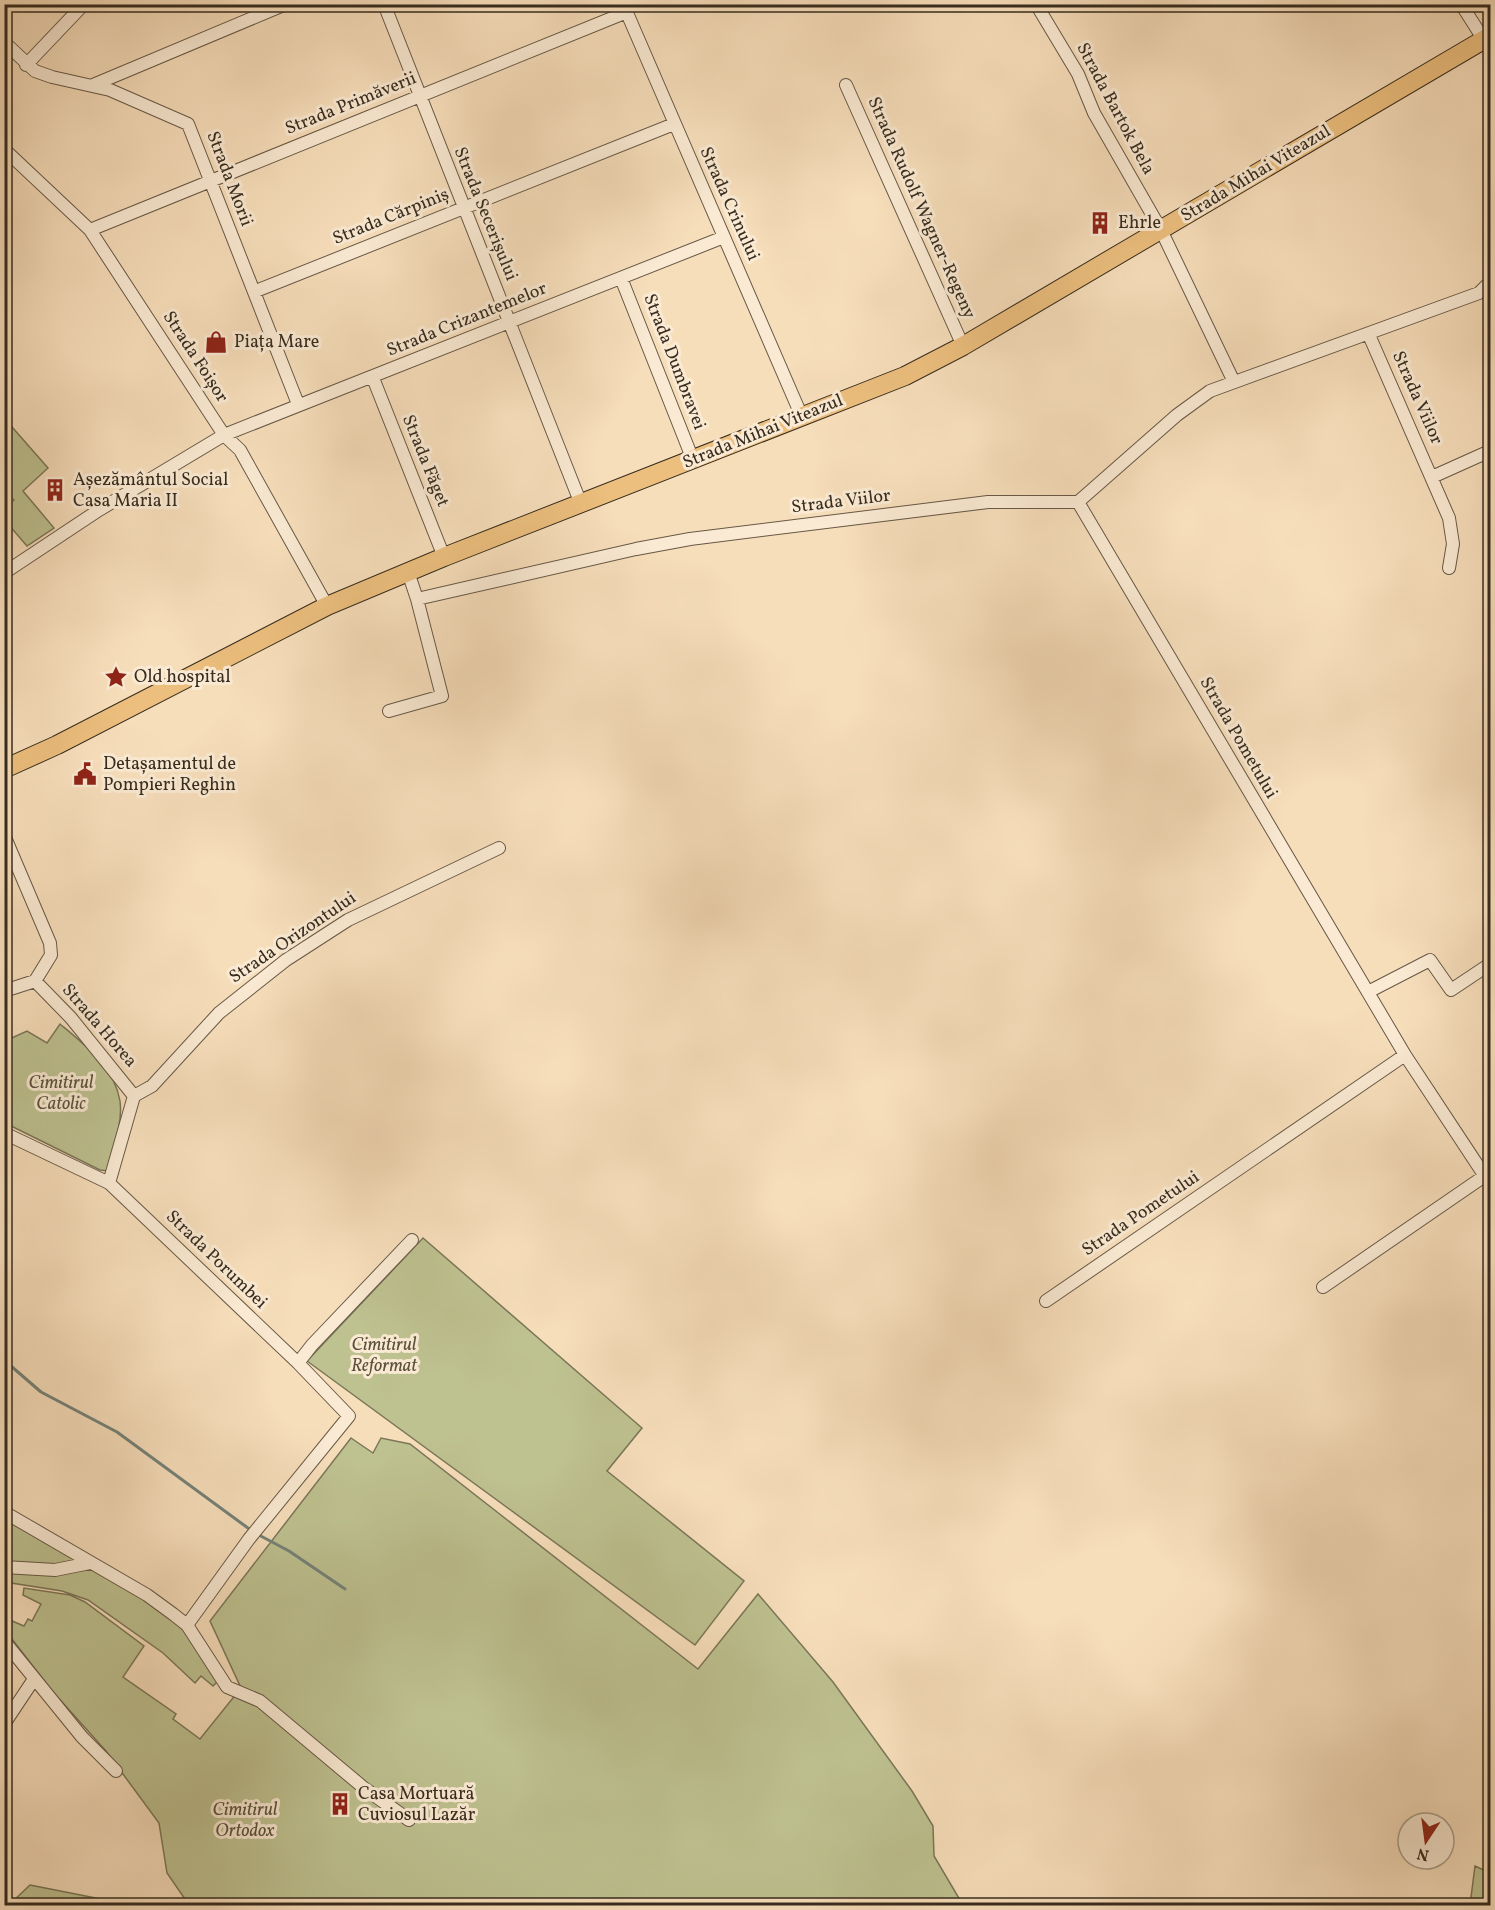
<svg xmlns="http://www.w3.org/2000/svg" width="1495" height="1910" font-family="Vollkorn,serif">
<rect width="100%" height="100%" fill="#f7debb"/>
<filter id="stains"><feTurbulence type="fractalNoise" baseFrequency=".00333" numOctaves="4"/><feColorMatrix values="0 0 0 0 .2 0 0 0 0 .09 0 0 0 0 .02 0 0 0 .5 -.17"/></filter>
<radialGradient id="worn" r=".72"><stop offset=".6" stop-color="#630" stop-opacity="0"/><stop offset="1" stop-color="#630" stop-opacity=".3"/></radialGradient>
<!-- green -->
<path fill="#bec190" stroke="#7a7658" stroke-width="1.5" d="M5,419L48,468L23,491L54,528L27,546L8,524L5,527V508L14,500L5,492Z
M60,1024C84,1044 115,1068 120,1101C123,1123 113,1150 108,1171L100,1170L5,1123V1041L27,1031L47,1043Z
M423,1238L642,1428L607,1471L744,1581L695,1645L307,1361Z
M351,1438L373,1453L381,1438L410,1444L698,1669L758,1594L833,1682L912,1791L933,1826L934,1856L963,1905H189L167,1873L159,1823L106,1751L53,1692L5,1630V1618L24,1626L28,1619L32,1621L41,1604L23,1595L24,1588L70,1595L85,1602L144,1646L123,1677L176,1714L173,1719L200,1739L241,1688L210,1621Z
M4,1512L173,1614L220,1679L213,1686L201,1676L195,1683L163,1653L88,1600L62,1591L5,1582Z
M1475,1866L1490,1873V1905H1470Z
M30,1885L131,1905H9Z"/>
<g fill="none" stroke-linecap="round" stroke-linejoin="round">
<!-- stream -->
<path stroke="#748278" stroke-width="3" d="M4,1360L41,1392L117,1432L252,1531
M257,1534L289,1551L345,1589"/>
<!-- minor casing -->
<g stroke="#675846" stroke-width="14">
<path id="minor" d="M384,4L581,504
M1036,4L1078,74L1094,113L1161,230L1234,382
M1461,4L1484,40
M624,6L802,417
M4,42L35,71L52,77L110,90L188,124L298,404
M26,65L84,4
M93,85L286,4
M846,85L963,346
M4,149L90,230L224,435L240,450L327,606
M90,230L627,12
M621,278L693,460
M256,291L674,124
M1369,335L1449,518L1453,544L1449,568
M373,378L444,557
M1432,477L1490,451
M1078,502L1405,1055L1490,1184
M408,572L417,599L636,549L690,539L988,502H1078L1177,415L1210,391L1479,293L1490,282
M4,573L99,510L224,435L724,237
M389,711L442,696L417,599
M4,835L50,943L51,955L35,981L4,991
M35,981L71,1018L134,1096
M1368,992L1430,960L1451,990L1490,964
M134,1096L152,1086L219,1013L286,960L348,920L499,848
M4,1133L109,1183L298,1363L349,1416L249,1539L187,1625
M109,1183L134,1096
M1323,1287L1486,1175
M1046,1301L1405,1055
M298,1363L312,1345L412,1240
M4,1512L147,1595L173,1614L187,1625L227,1687L260,1701L364,1788L409,1820
M4,1567L55,1570L90,1563
M4,1641L82,1737L116,1771
M4,1724L34,1679"/>
</g>
<!-- highway casing -->
<g stroke="#372c1f" stroke-width="20">
<path id="highway" d="M4,769L57,745L327,606L444,557L905,376L963,346L1490,36"/>
</g>
<!-- minor -->
<use href="#minor" stroke="#faead3" stroke-width="12"/>
<!-- highway -->
<use href="#highway" stroke="#ecbf7e" stroke-width="18"/>
</g>
<!-- icons -->
<defs>
<g id="building-bare" transform="scale(1.8)"><path d="M-4-6H4V6H1V3H-1V6H-4ZM-2.5-4.3h1.7v1.8h-1.7ZM.8-4.3h1.7v1.8H.8ZM-2.5-1h1.7V.8h-1.7ZM.8-1h1.7V.8H.8Z" fill="#8f2418" stroke="#faead3" stroke-width="2.5" paint-order="stroke"/></g>
<g id="shop-bare" transform="scale(1.8)"><path d="M-5-2.5h2.3a2.7 3.5 0 0 1 5.4 0H5L5.5 6h-11ZM-1.5-2.5h3a1.5 2.3 0 0 0-3 0Z" fill="#8f2418" stroke="#faead3" stroke-width="2.5" paint-order="stroke"/></g>
<g id="sight-bare" transform="scale(1.8)"><path d="M0-6L1.8-2.2L6-1.7L2.9 1.2L3.7 5.4L0 3.3L-3.7 5.4L-2.9 1.2L-6-1.7L-1.8-2.2Z" fill="#8f2418" stroke="#faead3" stroke-width="2.5" paint-order="stroke"/></g>
<g id="civic-bare" transform="scale(1.8)"><path d="M-.6-6.5H3V-4.5H.6V-3L4-1V1h2V6H-6V1h2V-1L-.6-3ZM-1.2 2.5V6h2.4V2.5Z" fill="#8f2418" stroke="#faead3" stroke-width="2.5" paint-order="stroke"/></g>
</defs>
<g fill-rule="evenodd">
<use href="#building-bare" x="1100" y="223"/>
<use href="#shop-bare" x="216" y="342"/>
<use href="#building-bare" x="55" y="490"/>
<use href="#sight-bare" x="116" y="677"/>
<use href="#civic-bare" x="85" y="774"/>
<use href="#building-bare" x="340" y="1804"/>
</g>
<g text-anchor="middle" dominant-baseline="central" stroke-width="6" stroke-linejoin="round" paint-order="stroke">
<!-- street labels -->
<g font-size="18" fill="#372c1f" stroke="#faead3">
<text transform="translate(351 104) rotate(-22)">Strada Primăverii</text>
<text transform="translate(1115 109) rotate(62)">Strada Bartok Bela</text>
<text transform="translate(1256 174) rotate(-31)">Strada Mihai Viteazul</text>
<text transform="translate(229 179) rotate(69)">Strada Morii</text>
<text transform="translate(729 204) rotate(66)">Strada Crinului</text>
<text transform="translate(921 208) rotate(66)">Strada Rudolf Wagner-Regeny</text>
<text transform="translate(485 214) rotate(68)">Strada Secerișului</text>
<text transform="translate(391 217) rotate(-22)">Strada Cărpiniș</text>
<text transform="translate(467 320) rotate(-22)">Strada Crizantemelor</text>
<text transform="translate(195 357) rotate(57)">Strada Foișor</text>
<text transform="translate(674 362) rotate(69)">Strada Dumbravei</text>
<text transform="translate(1417 398) rotate(66)">Strada Viilor</text>
<text transform="translate(763 432) rotate(-22)">Strada Mihai Viteazul</text>
<text transform="translate(425 461) rotate(68)">Strada Făget</text>
<text transform="translate(841 502) rotate(-7)">Strada Viilor</text>
<text transform="translate(1238 738) rotate(60)">Strada Pometului</text>
<text transform="translate(293 938) rotate(-34)">Strada Orizontului</text>
<text transform="translate(99 1026) rotate(49)">Strada Horea</text>
<text transform="translate(1141 1214) rotate(-34)">Strada Pometului</text>
<text transform="translate(216 1260) rotate(44)">Strada Porumbei</text>
</g>
<!-- poi labels -->
<g font-size="18" fill="#372c1f" stroke="#faead3" text-anchor="start">
<text x="1118" y="223">Ehrle</text>
<text x="234" y="342">Piața Mare</text>
<text x="73" y="480">Așezământul Social<tspan x="73" dy="21">Casa Maria II</tspan></text>
<text x="134" y="677">Old hospital</text>
<text x="103" y="764">Detașamentul de<tspan x="103" dy="21">Pompieri Reghin</tspan></text>
<text x="358" y="1794">Casa Mortuară<tspan x="358" dy="21">Cuviosul Lazăr</tspan></text>
</g>
<!-- park labels -->
<g font-size="18" font-style="italic" fill="#59513b" stroke="#faead3">
<text x="61" y="1083">Cimitirul<tspan x="61" dy="21">Catolic</tspan></text>
<text x="384" y="1345">Cimitirul<tspan x="384" dy="21">Reformat</tspan></text>
<text x="245" y="1810">Cimitirul<tspan x="245" dy="21">Ortodox</tspan></text>
</g>
</g>
<!-- margin -->
<rect width="1495" height="1910" fill="none" stroke="#f7debb" stroke-width="24"/>
<rect x="6" y="6" width="1483" height="1898" fill="none" stroke="#372c1f" stroke-width="3"/>
<rect x="12" y="12" width="1471" height="1886" fill="none" stroke="#372c1f" stroke-width="1.5"/>
<!-- north arrow -->
<g transform="translate(1426 1841) rotate(193)"><circle r="28" fill="#faead3" stroke="#ac9e8b" stroke-width="1.5"/>
<path d="M0-4.5L10 22L0 15L-10 22Z" fill="#8f2418"/>
<text y="-9" font-size="16" font-weight="bold" text-anchor="middle" fill="#372c1f">N</text>
</g>
<rect width="100%" height="100%" filter="url(#stains)"/>
<rect width="100%" height="100%" fill="url(#worn)"/>
</svg>
